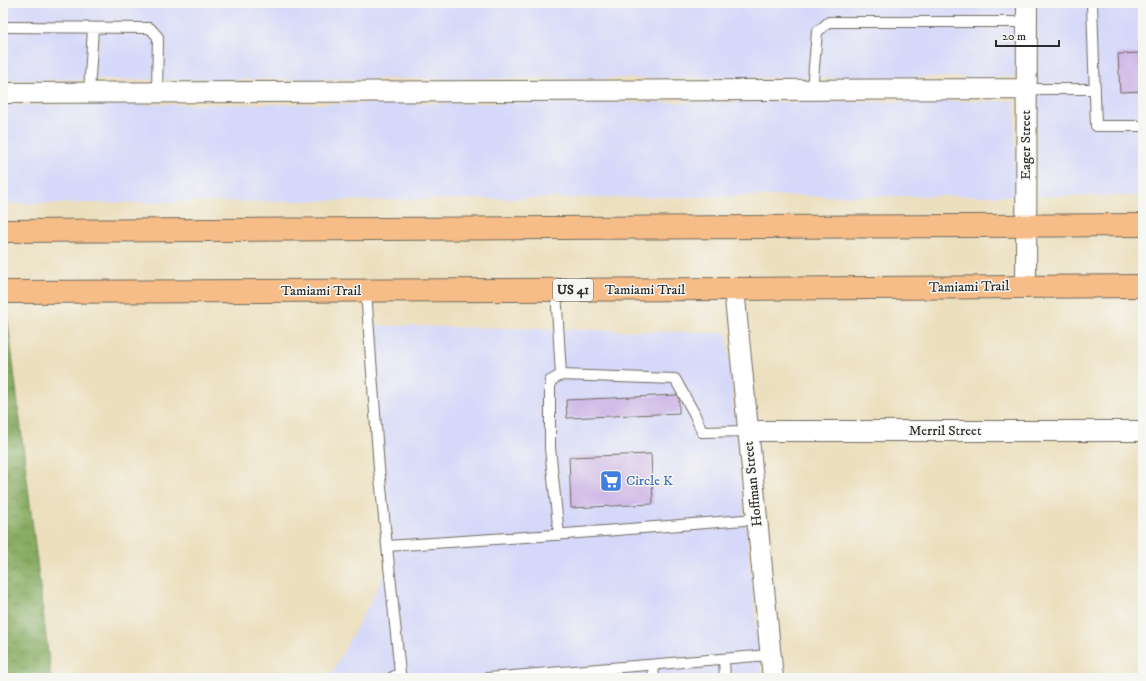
<svg xmlns="http://www.w3.org/2000/svg" width="1146" height="681" font-family="'IM FELL DW Pica',serif">
<defs>
<pattern id="forest-crowns" width="20" height="18" patternUnits="userSpaceOnUse"><rect width="20" height="18" fill="#87ac62"/><path d="M2 6a3 3 0 1 1 6 0M12 15a3 3 0 1 1 6 0" fill="none" stroke="#6f8c51"/></pattern>
</defs>
<rect width="100%" height="100%" fill="#f6f6f2"/>
<filter id="ink" filterUnits="userSpaceOnUse"><feTurbulence type="fractalNoise" baseFrequency=".025" numOctaves="2"/><feDisplacementMap in="SourceGraphic" scale="8" xChannelSelector="R" yChannelSelector="G"/><feConvolveMatrix kernelMatrix="1 2 1 2 8 2 1 2 1" color-interpolation-filters="sRGB"/></filter>
<filter id="wash" filterUnits="userSpaceOnUse"><feTurbulence type="fractalNoise" baseFrequency=".012" numOctaves="4" result="noise"/><feDisplacementMap in="SourceGraphic" scale="16" xChannelSelector="R" yChannelSelector="G"/><feGaussianBlur stdDeviation="0.9" result="paint"/><feColorMatrix in="noise" values="0 0 0 0 0 0 0 0 0 0 0 0 0 0 0 0 0 1.4 0 .05"/><feComposite in="paint" operator="in"/></filter>
<g filter="url(#wash)">
<rect width="100%" height="100%" fill="#ecdfbd"/>
<!-- built -->
<path fill="#d5d8f9" d="M3,3H1016L1015,77L3,80Z
M1037,3H1143V196H1037Z
M1015,101V196H773L3,204V105Z
M369,325L727,333L737,443L762,678H329L390,565Z"/>
<!-- forest -->
<path fill="url(#forest-crowns)" stroke="#596c46" d="M3,321H8L51,678H3Z"/>
<g id="blocks">
<!-- building -->
<path fill="#ccb2e6" d="M1143,53V91L1120,92L1118,54Z
M679,395V413L567,418L566,400Z
M651,454L653,504L571,508L569,457Z"/>
</g>
</g>
<g filter="url(#ink)">
<use href="#blocks" fill-opacity="0" stroke="#6f6a5e" stroke-width="1"/>
<g fill="none" stroke-linecap="round" stroke-linejoin="round">
<!-- lane casing -->
<g stroke="#6f6a5e" stroke-width="12">
<path id="lane" d="M1092,3L1096,126H1143
M3,27L150,28L158,37L157,92
M1025,89H1095
M812,90L817,32L829,22H1026
M89,93L93,28
M556,290L561,375L550,381V448L559,535
M366,291L379,468L400,673L391,678
M561,375L675,379L694,413L702,432L748,431
M387,546L540,536L757,519
M724,659L725,678
M653,665L654,678
M487,678L770,655"/>
</g>
<!-- street casing -->
<g stroke="#6f6a5e" stroke-width="22">
<path id="street" d="M3,93L1025,89
M1026,287L1027,3
M734,289L773,678
M748,431H1143"/>
</g>
<!-- primary casing -->
<g stroke="#6f6a5e" stroke-width="24">
<path id="primary" d="M3,231L1143,225
M3,292L734,289L1143,286"/>
</g>
<!-- lane -->
<use href="#lane" stroke="#fff" stroke-width="10"/>
<!-- street -->
<use href="#street" stroke="#fff" stroke-width="20"/>
<!-- primary -->
<use href="#primary" stroke="#f7bd88" stroke-width="22"/>
</g>
</g>
<!-- icons -->
<defs>
<g id="supermarket-square" transform="scale(1.15)"><rect x="-9" y="-9" width="18" height="18" rx="4" fill="#3f7fe0" stroke="#f6f6f2"/><path d="M-6-5.5h2.5l.6 2H6L4.5 2H-2.5L-4.4-4H-6ZM-1.5 3.2a1.3 1.3 0 1 0 .1 0ZM3 3.2a1.3 1.3 0 1 0 .1 0Z" fill="#fff"/></g>
</defs>
<g fill-rule="evenodd">
<use href="#supermarket-square" x="611" y="481"/>
</g>
<g text-anchor="middle" dominant-baseline="central" stroke-width="3" stroke-linejoin="round" paint-order="stroke">
<!-- shield labels -->
<rect fill="#f6f6f2" stroke="#686867" stroke-width="1" x="553" y="279" width="40" height="22" rx="3"/>
<g font-size="13" font-weight="bold" fill="#2b2b2b">
<text x="573" y="290">US 41</text>
</g>
<!-- street labels -->
<g font-size="14" fill="#2b2b2b" stroke="#f6f6f2">
<text transform="translate(1026 145) rotate(-90)">Eager Street</text>
<text transform="translate(969 287) rotate(-1)">Tamiami Trail</text>
<text x="645" y="290">Tamiami Trail</text>
<text x="321" y="291">Tamiami Trail</text>
<text x="945" y="431">Merril Street</text>
<text transform="translate(753 484) rotate(-96)">Hoffman Street</text>
</g>
<!-- shop labels -->
<g font-size="14" fill="#366cbe" stroke="#f6f6f2" text-anchor="start">
<text x="626" y="481">Circle K</text>
</g>
</g>
<!-- margin -->
<rect width="1146" height="681" fill="none" stroke="#f6f6f2" stroke-width="16"/>
<!-- scale -->
<path d="M996 40v6h63v-6" fill="none" stroke="#2b2b2b" stroke-width="2"/>
<text x="1002" y="40" font-size="12" fill="#2b2b2b" stroke="#f6f6f2" stroke-width="3" paint-order="stroke">20 m</text>
</svg>
